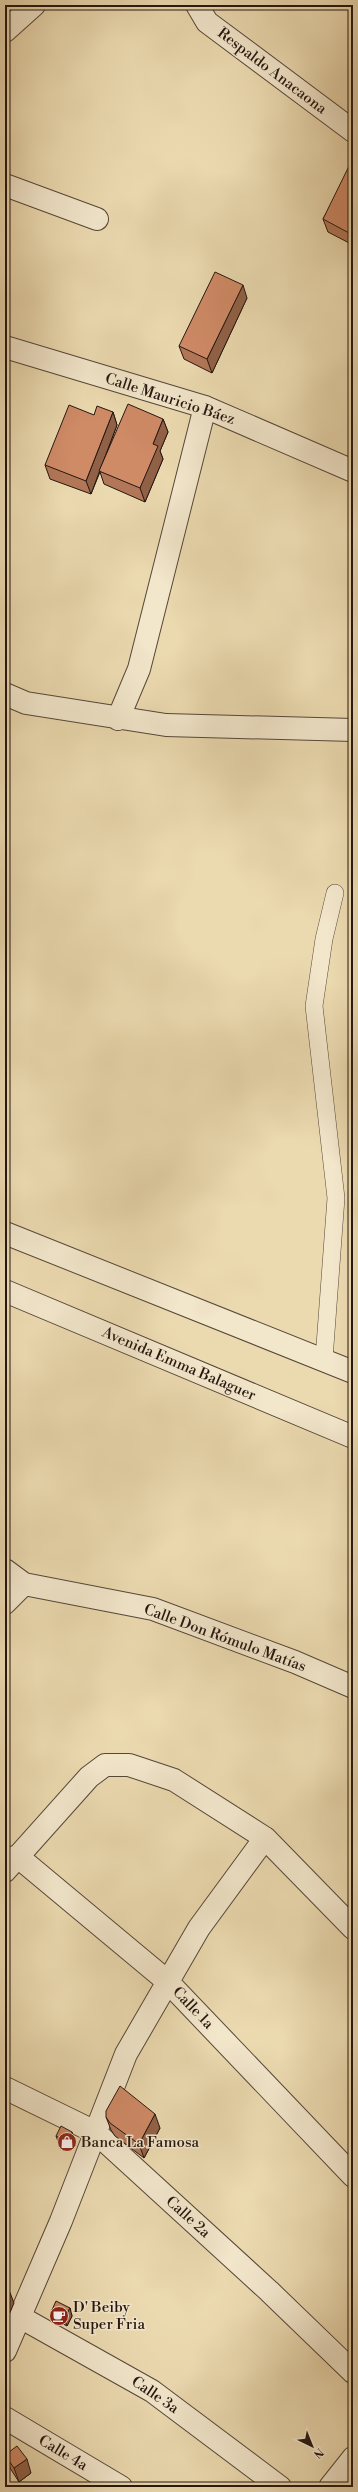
<svg xmlns="http://www.w3.org/2000/svg" width="358" height="2492" font-family="'Libre Bodoni',serif">
<rect width="100%" height="100%" fill="#ebd9af"/>
<filter id="stains"><feTurbulence type="fractalNoise" baseFrequency=".005" numOctaves="4"/><feColorMatrix values="0 0 0 0 .2 0 0 0 0 .09 0 0 0 0 .02 0 0 0 .5 -.17"/></filter>
<radialGradient id="worn" r=".72"><stop offset=".6" stop-color="#630" stop-opacity="0"/><stop offset="1" stop-color="#630" stop-opacity=".3"/></radialGradient>
<g fill="none" stroke-linecap="round" stroke-linejoin="round">
<!-- service casing -->
<g stroke="#564738" stroke-width="18">
<path id="service" d="M324,1359L336,1198L314,1006L324,939L335,893"/>
</g>
<!-- minor casing -->
<g stroke="#564738" stroke-width="24">
<path id="minor" d="M197,5L207,22L353,131
M5,31L34,5
M5,185L97,219
M5,347L205,407L353,471
M5,694L26,703L166,725L353,730
M118,719L139,669L205,407
M5,1570L24,1584L153,1609L295,1662L353,1687
M5,1603L24,1584
M17,1856L167,1981L353,2176
M5,1871L89,1777L105,1765H129L174,1780L265,1838L353,1928
M5,2088L95,2132L269,2291L353,2372
M20,2317L152,2391L280,2487
M5,2351L61,2221L126,2054L199,1928L265,1838
M5,2418L121,2487
M330,2487L353,2458"/>
</g>
<!-- tertiary casing -->
<g stroke="#564738" stroke-width="24">
<path id="tertiary" d="M5,1233L353,1372
M5,1291L353,1437"/>
</g>
<!-- service -->
<use href="#service" stroke="#f2e6cb" stroke-width="17"/>
<!-- minor -->
<use href="#minor" stroke="#f2e6cb" stroke-width="22"/>
<!-- tertiary -->
<use href="#tertiary" stroke="#f2e6cb" stroke-width="22"/>
</g>
<!-- wall -->
<path fill="#b27758" stroke="#251610" d="M353,163V245L328,232L323,219Z
M247,298L212,373L184,359L179,346Z
M113,412L117,425L103,462L163,419L168,432L160,451L163,459L145,502L104,484L100,472L91,494L50,479L45,465L94,415Z
M106,2117L160,2128L144,2158L115,2136L111,2130Z
M56,2136L75,2140L70,2150L59,2144Z
M70,2308L72,2316L67,2326L54,2319L51,2312Z
M5,2455L31,2473L19,2482L10,2468Z"/>
<!-- shaded-wall -->
<path fill="#916147" stroke="#251610" d="M353,230V238L351,234Z
M243,285L247,298L212,373L207,359Z
M113,412L117,425L91,494L86,481Z
M163,419L168,432L160,451L163,459L145,502L140,488L153,444Z
M155,2114L160,2128L144,2158L139,2144Z
M72,2132L75,2140L70,2150L67,2142Z
M9,2290L14,2303L6,2322L5,2319V2300Z
M70,2308L72,2316L67,2326L64,2318Z
M27,2459L31,2473L19,2482L14,2468Z"/>
<!-- building -->
<path fill="#cf8a66" stroke="#251610" d="M351,162L353,163V230L351,234L323,219Z
M215,272L243,285L207,359L179,346Z
M128,404L163,419L153,444L158,446L140,488L99,471Z
M69,405L94,415L97,406L113,412L86,481L45,465Z
M120,2086L155,2114L139,2144L110,2123L106,2117V2111Z
M61,2126L72,2132L67,2142L56,2136Z
M5,2288L9,2290L5,2300Z
M56,2301L70,2308L64,2318L51,2312Z
M17,2446L27,2459L14,2468L5,2455Z"/>
<!-- icons -->
<defs>
<g id="shop-disc" transform="scale(1)"><circle r="9.5" fill="#8f2418" stroke="#f2e6cb"/><path d="M-5-2.5h2.3a2.7 3.5 0 0 1 5.4 0H5L5.5 6h-11ZM-1.5-2.5h3a1.5 2.3 0 0 0-3 0Z" fill="#fff"/></g>
<g id="cafe-disc" transform="scale(1)"><circle r="9.5" fill="#8f2418" stroke="#f2e6cb"/><path d="M-5.5-4.5H6V0H3Q3 3.5 0 3.5H-2.5Q-5.5 3.5-5.5 0ZM3-3.2v2h1.7v-2ZM-6 4.5H4V6H-6Z" fill="#fff"/></g>
</defs>
<g fill-rule="evenodd">
<use href="#shop-disc" x="67" y="2142"/>
<use href="#cafe-disc" x="59" y="2316"/>
</g>
<g text-anchor="middle" dominant-baseline="central" stroke-width="3" stroke-linejoin="round" paint-order="stroke">
<!-- street labels -->
<g font-size="15" fill="#251610" stroke="#f2e6cb">
<text transform="translate(272 71) rotate(37)">Respaldo Anacaona</text>
<text transform="translate(170 399) rotate(18)">Calle Mauricio Báez</text>
<text transform="translate(179 1364) rotate(23)">Avenida Emma Balaguer</text>
<text transform="translate(225 1638) rotate(20)">Calle Don Rómulo Matías</text>
<text transform="translate(193 2008) rotate(46)">Calle 1a</text>
<text transform="translate(188 2217) rotate(42)">Calle 2a</text>
<text transform="translate(155 2395) rotate(34)">Calle 3a</text>
<text transform="translate(63 2453) rotate(31)">Calle 4a</text>
</g>
<!-- poi labels -->
<g font-size="15" fill="#251610" stroke="#f2e6cb" text-anchor="start">
<text x="81" y="2142">Banca La Famosa</text>
<text x="73" y="2307">D' Beiby<tspan x="73" dy="17">Super Fria</tspan></text>
</g>
</g>
<!-- margin -->
<rect width="358" height="2492" fill="none" stroke="#ebd9af" stroke-width="20"/>
<rect x="6" y="6" width="346" height="2480" fill="none" stroke="#251610" stroke-width="2"/>
<rect x="10" y="10" width="338" height="2472" fill="none" stroke="#251610"/>
<!-- north arrow -->
<g transform="translate(312 2446) rotate(137)" stroke="#f2e6cb" stroke-width="3" paint-order="stroke">
<path d="M0-3L7 15L0 10L-7 15Z" fill="#251610"/>
<text y="-6" font-size="11" font-weight="bold" text-anchor="middle" fill="#251610">N</text>
</g>
<rect width="100%" height="100%" filter="url(#stains)"/>
<rect width="100%" height="100%" fill="url(#worn)"/>
</svg>
